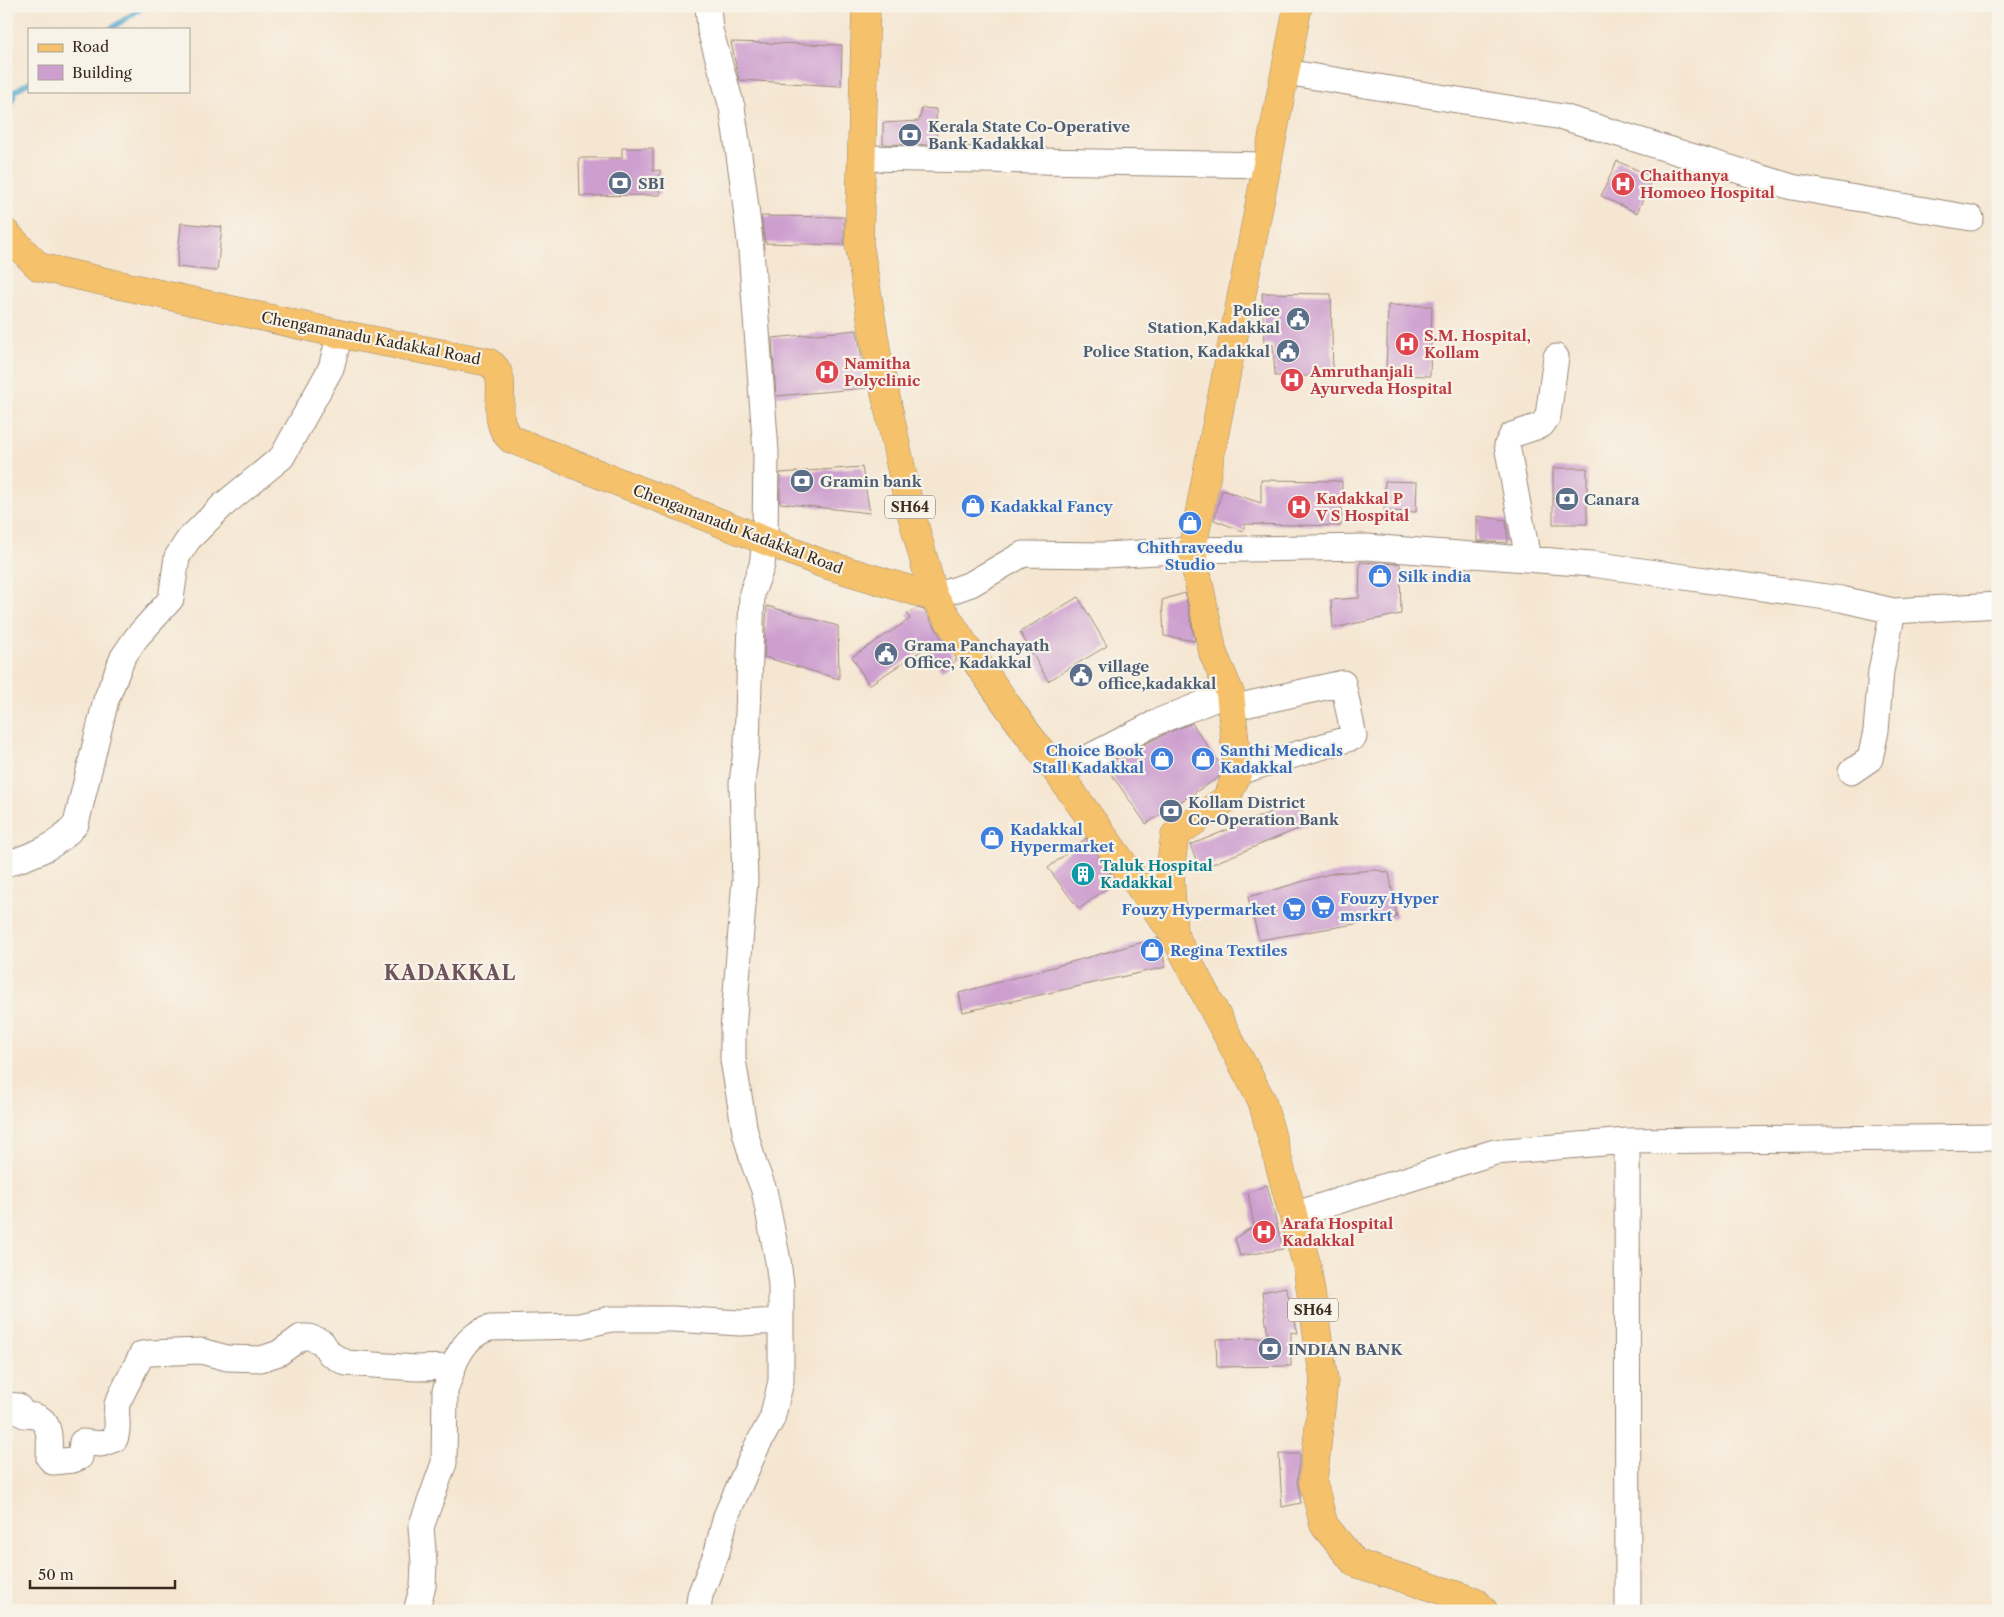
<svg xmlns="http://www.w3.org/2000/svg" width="2004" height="1617" font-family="'Libre Caslon Text',serif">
<rect width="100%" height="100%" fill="#f7f3e8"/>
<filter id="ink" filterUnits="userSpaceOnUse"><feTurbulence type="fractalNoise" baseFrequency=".02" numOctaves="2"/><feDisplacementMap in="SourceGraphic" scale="10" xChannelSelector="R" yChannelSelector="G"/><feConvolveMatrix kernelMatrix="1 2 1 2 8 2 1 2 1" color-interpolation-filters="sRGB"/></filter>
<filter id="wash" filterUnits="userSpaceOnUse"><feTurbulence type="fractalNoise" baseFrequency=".0096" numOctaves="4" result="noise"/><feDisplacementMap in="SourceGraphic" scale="20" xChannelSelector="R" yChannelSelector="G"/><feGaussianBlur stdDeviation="1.12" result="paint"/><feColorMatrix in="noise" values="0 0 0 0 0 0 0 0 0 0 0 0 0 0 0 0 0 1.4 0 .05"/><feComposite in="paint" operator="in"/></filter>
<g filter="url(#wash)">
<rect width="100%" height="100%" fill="#f5e6d1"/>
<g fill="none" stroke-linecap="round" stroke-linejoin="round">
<!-- stream -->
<path stroke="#4ea4ca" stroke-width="5.5" d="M110,29L145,6
M6,122L15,91L29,82"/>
</g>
<g id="blocks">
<!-- building -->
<path fill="#cd9fcf" d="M731,42L842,45L841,86L739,80Z
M922,108L936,109L937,145L883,144V123L919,121Z
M622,148H653V171L660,170V195L580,196L579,158H622Z
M1617,161L1653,177L1637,213L1601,196Z
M761,216L844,217V245L765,243Z
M181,223L222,227L217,271L177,267Z
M1262,293L1331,294L1333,376H1275L1273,345L1264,344Z
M1388,305L1432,306L1430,376L1386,375Z
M857,330L867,388L776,396L772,338Z
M862,467L870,513L780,503V473Z
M1553,468H1587V524H1553Z
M1261,480L1342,481L1341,526L1245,524L1243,531L1214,520L1222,490L1261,503Z
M1385,481L1417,482L1416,512L1384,511Z
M1477,516L1506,520L1508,543L1477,541Z
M1360,562L1400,564L1401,614L1333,628L1331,600L1359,598Z
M1185,593L1195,641L1164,636L1162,600Z
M1078,597L1107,646L1048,681L1020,632Z
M767,606L838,626L839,679L764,657Z
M917,608L924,610L956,661L941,670L927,647L869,685L852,657L910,619L907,614Z
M1192,723L1222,767L1219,777L1146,824L1105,765L1165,734Z
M1298,801L1308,825L1200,869L1190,845Z
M1086,838L1116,881L1079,909L1048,868Z
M1377,870L1389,873L1397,917L1259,940L1248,897L1333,873Z
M1158,938L1166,967L963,1012L959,993Z
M1267,1185L1283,1249L1240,1256L1235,1238L1254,1226L1248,1193Z
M1286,1287L1298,1333L1291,1332V1366L1217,1367L1216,1339L1268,1338L1262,1292Z
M1279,1454H1300L1297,1481L1301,1503L1282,1507Z"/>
</g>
</g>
<g filter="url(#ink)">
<use href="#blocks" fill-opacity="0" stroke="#988878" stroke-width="1"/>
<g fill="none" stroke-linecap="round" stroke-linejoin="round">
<!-- minor casing -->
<g stroke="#988878" stroke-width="27">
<path id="minor" d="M1285,72L1563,117L1792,187L1971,218
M861,158L1267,165
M1528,559L1507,445L1512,435L1542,425L1548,416L1556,357
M934,597L971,584L1023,554L1105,555L1192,550L1367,547L1592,564L1841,599L1893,611L1998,605
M1231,708L1343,683L1354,737L1238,772
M1851,772L1870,759L1876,731L1881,671L1893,611
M1058,773L1159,721L1230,693
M6,864C34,855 57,847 76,824L106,700L123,657L136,638L171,599L177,557L188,540L222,506L282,457L331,368L340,334
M1627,1141L1628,1611
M1293,1215L1495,1152L1627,1141L1998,1137
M6,1405L18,1406L24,1415C28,1416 33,1415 37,1417C53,1423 49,1446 49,1458L53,1462L73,1460L80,1457L82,1442L101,1444L115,1439C120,1427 115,1416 117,1404C118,1401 140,1358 142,1354L150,1353L201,1351L227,1358L261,1359L279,1353L301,1337H309L322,1342L330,1354L346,1363L416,1368L453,1367C460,1349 471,1333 490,1328L580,1326L611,1319H673L740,1323L781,1321
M416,1611L423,1586L424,1563L421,1527L444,1463L445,1391L453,1367
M698,1611L700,1595L717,1552L726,1516L757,1446L772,1419L781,1381V1285L778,1261L764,1190L754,1164L745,1132L733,1060V1030L745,880L742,783L747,743L752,593L762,565L765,541L766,452L751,250L743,183L732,107L710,30L708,6"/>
</g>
<!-- major casing -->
<g stroke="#988878" stroke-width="29">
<path id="major" d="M866,6L859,243L878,360L909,505L934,597L968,650L1027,733L1058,773L1173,933L1262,1101L1307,1266L1324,1380L1313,1482L1324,1525L1355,1563L1475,1601L1484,1611
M6,233L39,267L340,334L488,362C515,377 486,417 511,439L821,563L934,597
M1173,933L1170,870L1175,835L1226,799L1238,772L1230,693L1213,653L1192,550L1298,6"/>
</g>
<!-- minor -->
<use href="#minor" stroke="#fff" stroke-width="25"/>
<!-- major -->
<use href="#major" stroke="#f5c16b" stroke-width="28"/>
</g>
</g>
<!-- icons -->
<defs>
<g id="bank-disc" transform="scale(1.25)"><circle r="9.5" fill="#5c6f8a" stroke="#f7f3e8"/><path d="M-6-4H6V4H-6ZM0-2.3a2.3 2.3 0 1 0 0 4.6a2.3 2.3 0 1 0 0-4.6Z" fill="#fff"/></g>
<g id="hospital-disc" transform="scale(1.25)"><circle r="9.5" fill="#e0444e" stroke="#f7f3e8"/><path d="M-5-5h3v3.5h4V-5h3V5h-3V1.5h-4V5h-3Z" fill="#fff"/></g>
<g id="civic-disc" transform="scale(1.25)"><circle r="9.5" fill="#5c6f8a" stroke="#f7f3e8"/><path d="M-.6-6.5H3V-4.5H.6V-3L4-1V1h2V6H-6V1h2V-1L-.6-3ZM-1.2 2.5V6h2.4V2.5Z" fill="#fff"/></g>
<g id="shop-disc" transform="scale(1.25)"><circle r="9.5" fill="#3f7fe0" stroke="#f7f3e8"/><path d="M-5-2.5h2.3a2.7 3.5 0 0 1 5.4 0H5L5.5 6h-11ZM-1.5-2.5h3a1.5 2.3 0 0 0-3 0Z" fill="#fff"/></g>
<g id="building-disc" transform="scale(1.25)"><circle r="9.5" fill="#0f9aa8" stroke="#f7f3e8"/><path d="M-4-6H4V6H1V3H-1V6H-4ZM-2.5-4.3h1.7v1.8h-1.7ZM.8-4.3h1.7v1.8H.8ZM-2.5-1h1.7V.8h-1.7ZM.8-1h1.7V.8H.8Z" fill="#fff"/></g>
<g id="supermarket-disc" transform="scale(1.25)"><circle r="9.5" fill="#3f7fe0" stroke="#f7f3e8"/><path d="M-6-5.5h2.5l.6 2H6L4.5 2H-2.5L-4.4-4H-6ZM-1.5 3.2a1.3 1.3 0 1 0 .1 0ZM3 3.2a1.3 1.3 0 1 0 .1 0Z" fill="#fff"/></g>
</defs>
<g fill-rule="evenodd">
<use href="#bank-disc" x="910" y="135"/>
<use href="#bank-disc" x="620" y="183"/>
<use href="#hospital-disc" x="1623" y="184"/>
<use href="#civic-disc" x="1298" y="319"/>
<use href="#hospital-disc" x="1407" y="344"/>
<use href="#civic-disc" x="1288" y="351"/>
<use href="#hospital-disc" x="827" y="372"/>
<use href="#hospital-disc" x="1292" y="380"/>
<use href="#bank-disc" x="802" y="481"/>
<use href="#bank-disc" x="1567" y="499"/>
<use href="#shop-disc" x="973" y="506"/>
<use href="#hospital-disc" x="1299" y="507"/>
<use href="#shop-disc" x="1190" y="523"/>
<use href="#shop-disc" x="1380" y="576"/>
<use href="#civic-disc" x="886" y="654"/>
<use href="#civic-disc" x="1081" y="675"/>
<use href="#shop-disc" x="1162" y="759"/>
<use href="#shop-disc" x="1203" y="759"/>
<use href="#bank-disc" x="1171" y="811"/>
<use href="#shop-disc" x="992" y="838"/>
<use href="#building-disc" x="1083" y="874"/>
<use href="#supermarket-disc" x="1323" y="907"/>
<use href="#supermarket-disc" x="1294" y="909"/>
<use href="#shop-disc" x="1152" y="950"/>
<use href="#hospital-disc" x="1264" y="1232"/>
<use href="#bank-disc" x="1270" y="1349"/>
</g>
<g text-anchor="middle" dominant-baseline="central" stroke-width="4.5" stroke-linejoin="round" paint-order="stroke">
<!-- shield labels -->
<g fill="#f7f3e8" stroke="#73665b" stroke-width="1">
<rect x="885" y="495.5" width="50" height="23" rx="4"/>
<rect x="1288" y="1298.5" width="50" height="23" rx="4"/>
</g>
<g font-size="14" font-weight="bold" fill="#3b2a1e">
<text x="910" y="507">SH64</text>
<text x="1313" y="1310">SH64</text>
</g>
<!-- service labels -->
<g font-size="15" font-weight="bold" fill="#4e5e75" stroke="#f7f3e8" text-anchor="start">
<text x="928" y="126">Kerala State Co-Operative<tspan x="928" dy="17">Bank Kadakkal</tspan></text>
<text x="638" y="183">SBI</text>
<text x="1280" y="310" text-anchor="end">Police<tspan x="1280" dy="17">Station,Kadakkal</tspan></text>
<text x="1270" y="351" text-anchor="end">Police Station, Kadakkal</text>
<text x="820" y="481">Gramin bank</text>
<text x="1584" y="499">Canara</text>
<text x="904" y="645">Grama Panchayath<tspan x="904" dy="17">Office, Kadakkal</tspan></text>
<text x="1098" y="666">village<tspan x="1098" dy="17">office,kadakkal</tspan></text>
<text x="1188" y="802">Kollam District<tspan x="1188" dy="17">Co-Operation Bank</tspan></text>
<text x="1288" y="1349">INDIAN BANK</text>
</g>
<!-- health labels -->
<g font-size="15" font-weight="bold" fill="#be3a42" stroke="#f7f3e8" text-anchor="start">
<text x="1640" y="175">Chaithanya<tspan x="1640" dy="17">Homoeo Hospital</tspan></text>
<text x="1424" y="335">S.M. Hospital,<tspan x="1424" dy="17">Kollam</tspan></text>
<text x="844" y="363">Namitha<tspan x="844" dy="17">Polyclinic</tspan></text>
<text x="1310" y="371">Amruthanjali<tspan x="1310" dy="17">Ayurveda Hospital</tspan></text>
<text x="1316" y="498">Kadakkal P<tspan x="1316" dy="17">V S Hospital</tspan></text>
<text x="1282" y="1223">Arafa Hospital<tspan x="1282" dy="17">Kadakkal</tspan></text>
</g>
<!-- street labels -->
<g font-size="15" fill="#3b2a1e" stroke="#f7f3e8">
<text transform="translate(371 338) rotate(11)">Chengamanadu Kadakkal Road</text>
<text transform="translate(738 529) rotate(21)">Chengamanadu Kadakkal Road</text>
</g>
<!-- shop labels -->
<g font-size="15" font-weight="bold" fill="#366cbe" stroke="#f7f3e8" text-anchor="start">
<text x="990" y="506">Kadakkal Fancy</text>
<text x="1190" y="547" text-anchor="middle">Chithraveedu<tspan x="1190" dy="17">Studio</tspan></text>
<text x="1398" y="576">Silk india</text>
<text x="1144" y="750" text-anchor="end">Choice Book<tspan x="1144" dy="17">Stall Kadakkal</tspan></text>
<text x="1220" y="750">Santhi Medicals<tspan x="1220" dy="17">Kadakkal</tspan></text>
<text x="1010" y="829">Kadakkal<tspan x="1010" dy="17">Hypermarket</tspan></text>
<text x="1340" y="898">Fouzy Hyper<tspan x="1340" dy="17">msrkrt</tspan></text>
<text x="1276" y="909" text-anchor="end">Fouzy Hypermarket</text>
<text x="1170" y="950">Regina Textiles</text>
</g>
<!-- culture labels -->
<g font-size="15" font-weight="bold" fill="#0d838f" stroke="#f7f3e8" text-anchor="start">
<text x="1100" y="865">Taluk Hospital<tspan x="1100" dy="17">Kadakkal</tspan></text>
</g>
<!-- district labels -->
<g font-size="20" font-weight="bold" letter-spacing="1" fill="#6e535c" stroke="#f7f3e8">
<text x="450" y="973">KADAKKAL</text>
</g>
</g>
<!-- margin -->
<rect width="2004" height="1617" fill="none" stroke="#f7f3e8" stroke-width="25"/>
<!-- legend -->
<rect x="28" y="28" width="162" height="65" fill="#f7f3e8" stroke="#aca397"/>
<rect x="38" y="44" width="25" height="8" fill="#f5c16b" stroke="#aca397"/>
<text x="72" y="52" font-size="15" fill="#3b2a1e">Road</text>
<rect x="38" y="65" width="25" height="15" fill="#cd9fcf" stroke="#aca397"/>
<text x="72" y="78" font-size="15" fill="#3b2a1e">Building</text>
<!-- scale -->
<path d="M30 1580v8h145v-8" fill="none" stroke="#3b2a1e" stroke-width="2.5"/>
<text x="38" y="1580" font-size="15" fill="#3b2a1e" stroke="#f7f3e8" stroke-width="4" paint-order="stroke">50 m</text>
</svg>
